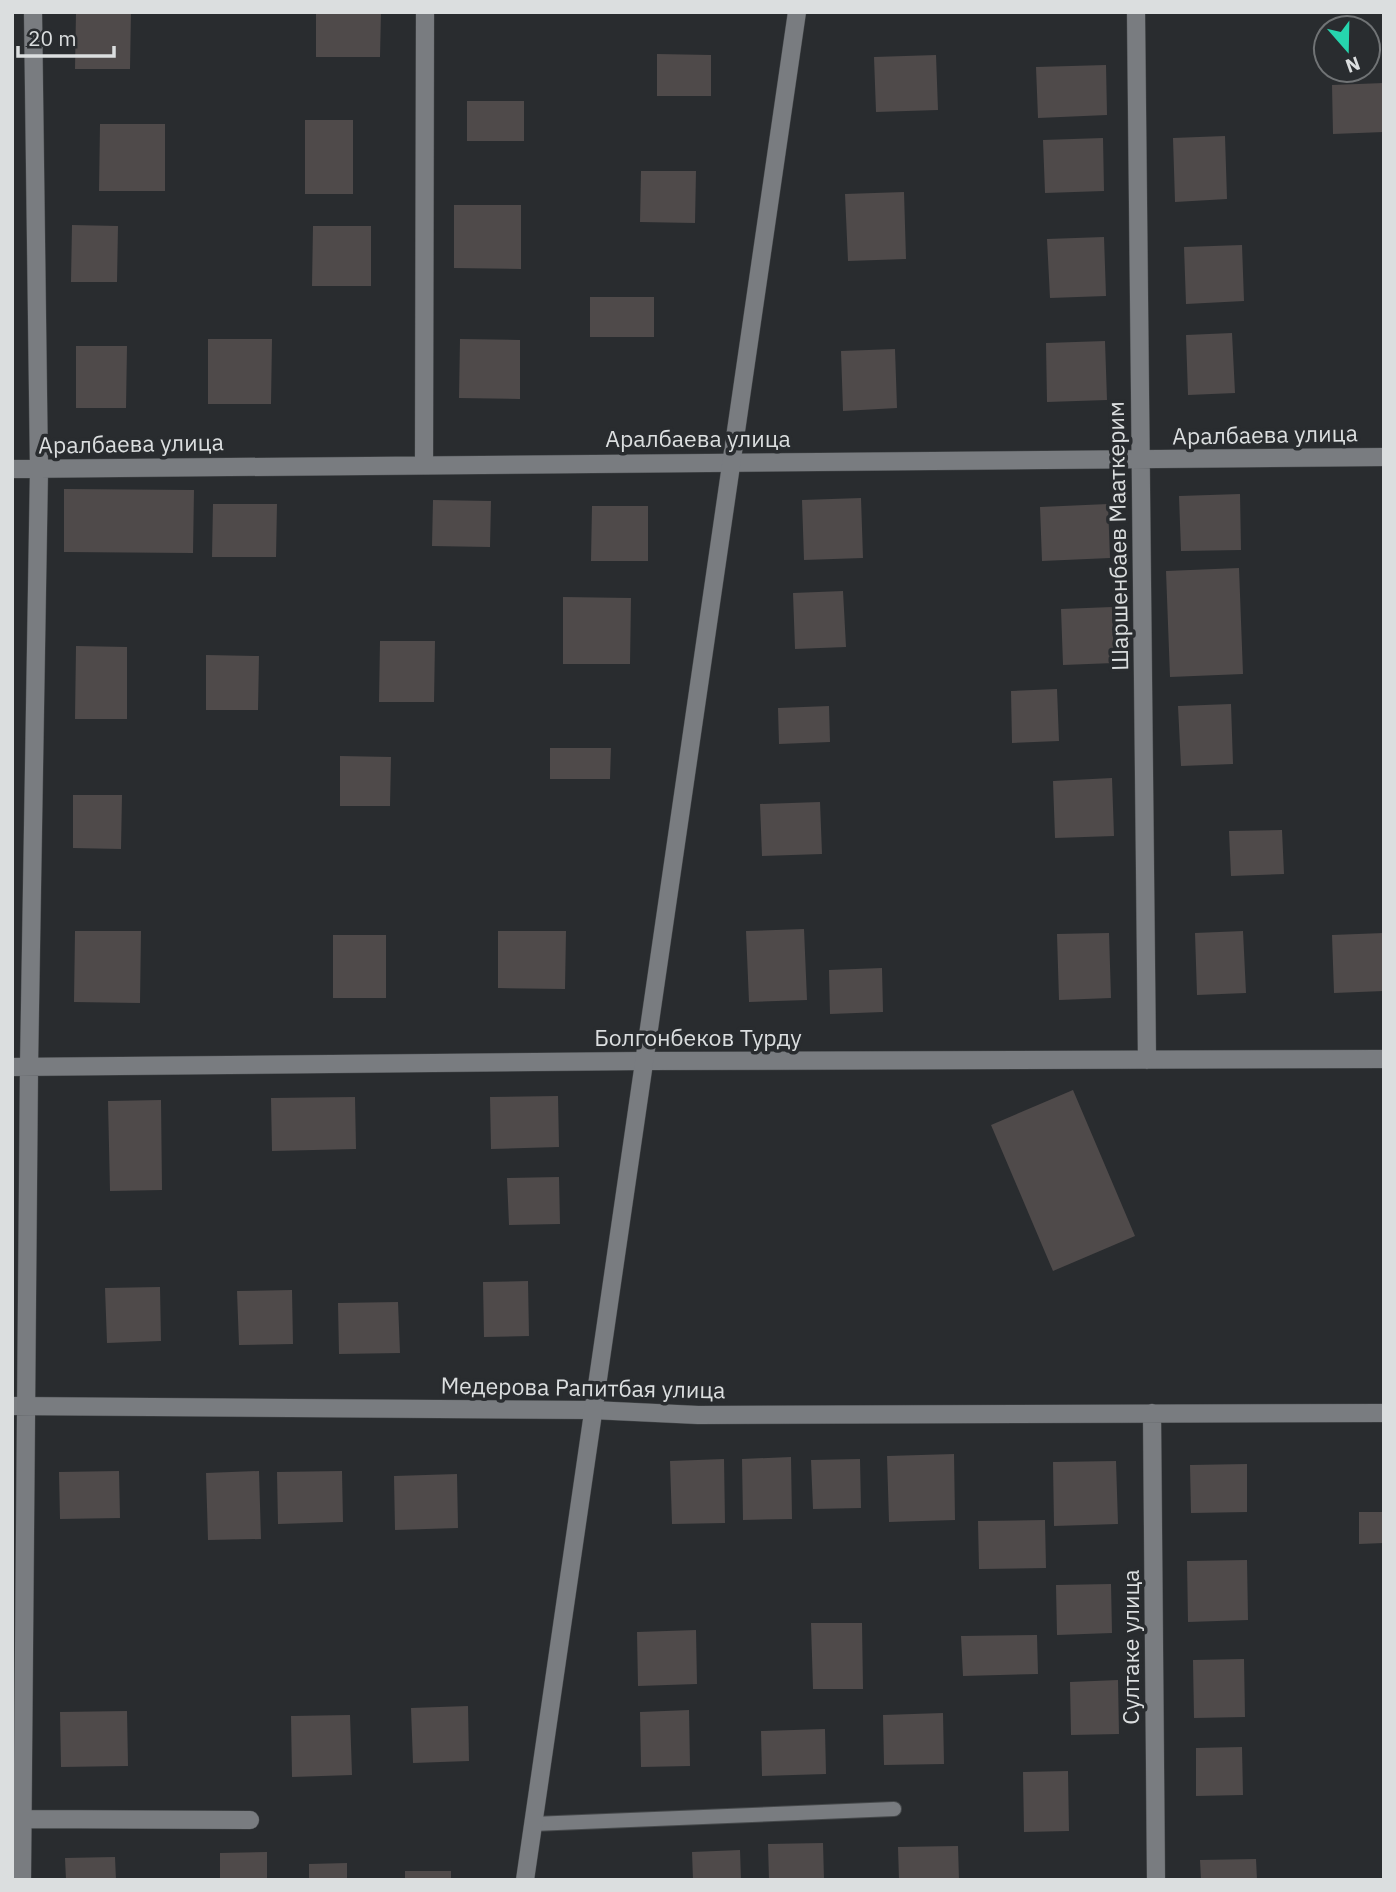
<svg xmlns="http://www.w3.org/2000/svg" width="1396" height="1892" font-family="'IBM Plex Sans',sans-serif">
<rect width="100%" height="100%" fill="#292c2f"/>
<!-- building -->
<path fill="#4f4a4a" d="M76,12H131L130,69H75Z
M316,12H381L380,57H316Z
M657,54L711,55V96H657Z
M936,55L938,110L876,112L874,57Z
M1106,65L1107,115L1038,118L1036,67Z
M1384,83V132L1333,134L1332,85Z
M467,101H524V141H467Z
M305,120H353V194H305Z
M100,124H165V191H99Z
M1225,136L1227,199L1175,202L1173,138Z
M1103,138L1104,191L1045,193L1043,140Z
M641,171H696L695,223L640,222Z
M904,192L906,259L848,261L845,194Z
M454,205H521V269L454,268Z
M72,225L118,226L117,282H71Z
M313,226H371V286H312Z
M1104,237L1106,296L1050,298L1047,239Z
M1242,245L1244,301L1186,304L1184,247Z
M590,297H654V337H590Z
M1232,333L1235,393L1188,395L1186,335Z
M208,339H272L271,404H208Z
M460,339L520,340V399L459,398Z
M1105,341L1107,400L1047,402L1046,343Z
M76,346H127L126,408H76Z
M895,349L897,408L843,411L841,351Z
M64,489L194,490L193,553L64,552Z
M1240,494L1241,550L1181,551L1179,496Z
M861,498L863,558L804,560L802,500Z
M433,500L491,501L490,547L432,546Z
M213,504H277L276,557H212Z
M1108,504L1110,558L1042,561L1040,507Z
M592,506H648V561H591Z
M1239,568L1243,674L1170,677L1166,571Z
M843,591L846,647L795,649L793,593Z
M563,597L631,598L630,664H563Z
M1112,607L1114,663L1063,665L1061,609Z
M380,641H435L434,702H379Z
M76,646L127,647V719H75Z
M206,655L259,656L258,710H206Z
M1057,689L1059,741L1012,743L1011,691Z
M1231,704L1233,764L1181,766L1178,706Z
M829,706L830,742L779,744L778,708Z
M550,748H611L610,779H550Z
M340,756L391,757L390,806H340Z
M1112,778L1114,836L1055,838L1053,781Z
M73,795H122L121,849L73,848Z
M820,802L822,854L762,856L760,804Z
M1282,830L1284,874L1231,876L1229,831Z
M804,929L807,1000L749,1002L746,931Z
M75,931H141L140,1003L74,1002Z
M498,931H566L565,989L498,988Z
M1243,931L1246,993L1197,995L1195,933Z
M1109,933L1111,998L1059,1000L1057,934Z
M1384,933V991L1334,993L1332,935Z
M333,935H386V998H333Z
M882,968L883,1012L830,1014L829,970Z
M1073,1090L1135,1236L1053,1271L991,1125Z
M558,1096L559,1147L491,1149L490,1097Z
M355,1097L356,1149L272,1151L271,1098Z
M161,1100L162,1190L110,1191L108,1101Z
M559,1177L560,1224L509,1225L507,1178Z
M528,1281L529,1336L484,1337L483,1282Z
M160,1287L161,1341L107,1343L105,1288Z
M292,1290L293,1344L239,1345L237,1291Z
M398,1302L400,1353L339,1354L338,1303Z
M954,1454L955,1520L889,1522L887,1456Z
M791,1457L792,1519L743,1520L742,1459Z
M724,1459L725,1523L672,1524L670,1461Z
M860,1459L861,1508L813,1509L811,1460Z
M1116,1461L1118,1524L1054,1526L1053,1462Z
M1247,1464V1512L1191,1513L1190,1465Z
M119,1471L120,1518L60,1519L59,1472Z
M259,1471L261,1539L208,1540L206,1473Z
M342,1471L343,1522L278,1524L277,1472Z
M457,1474L458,1528L395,1530L394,1476Z
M1359,1512H1384V1543L1359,1544Z
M1045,1520L1046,1568L979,1569L978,1521Z
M1247,1560L1248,1620L1188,1622L1187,1561Z
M1111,1584L1112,1633L1057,1635L1056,1585Z
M811,1623H862L863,1689H813Z
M696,1630L697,1684L638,1686L637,1632Z
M1037,1635L1038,1674L963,1676L961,1636Z
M1244,1659L1245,1717L1194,1718L1193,1660Z
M1118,1680L1119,1734L1071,1735L1070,1682Z
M468,1706L469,1761L413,1763L411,1708Z
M689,1710L690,1766L641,1767L640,1712Z
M127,1711L128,1766L61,1767L60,1712Z
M943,1713L944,1764L884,1765L883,1715Z
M350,1715L352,1775L292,1777L291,1716Z
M825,1729L826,1774L762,1776L761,1731Z
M1242,1747L1243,1795L1196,1796V1748Z
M1068,1771L1069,1831L1024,1832L1023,1772Z
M823,1843L824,1880H769L768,1844Z
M958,1846L959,1880H899L898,1847Z
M740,1850L741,1880H693L692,1852Z
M267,1852V1880H220V1853Z
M115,1857L116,1880H66L65,1858Z
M1256,1859L1257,1880H1201L1200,1860Z
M347,1863V1880H309V1864Z
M405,1871H451V1880H405Z"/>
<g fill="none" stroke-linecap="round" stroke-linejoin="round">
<!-- service casing -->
<g stroke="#46494b" stroke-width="16">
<path id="service" d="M533,1824L894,1809"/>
</g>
<!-- minor casing -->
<g stroke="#46494b" stroke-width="19">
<path id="minor" d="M1136,12L1147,1060
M424,465L425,12
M12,469L1384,457
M12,1067L643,1061L1384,1059
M12,1406L592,1410L698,1415L1384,1413
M1152,1413L1156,1880
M22,1819L250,1820
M22,1880L29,1067L39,469L33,12"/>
</g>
<!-- tertiary casing -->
<g stroke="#46494b" stroke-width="19">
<path id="tertiary" d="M525,1880L797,12"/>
</g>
<!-- service -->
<use href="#service" stroke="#797c80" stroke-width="14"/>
<!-- minor -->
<use href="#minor" stroke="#797c80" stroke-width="18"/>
<!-- tertiary -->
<use href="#tertiary" stroke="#797c80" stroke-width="18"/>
</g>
<g text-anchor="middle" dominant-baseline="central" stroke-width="7" stroke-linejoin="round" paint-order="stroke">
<!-- street labels -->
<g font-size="23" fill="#dbdedf" stroke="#292c2f">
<text transform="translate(1265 434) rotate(-1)">Аралбаева улица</text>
<text x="698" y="438">Аралбаева улица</text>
<text transform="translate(131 443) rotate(-1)">Аралбаева улица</text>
<text transform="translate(1117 536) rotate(-91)">Шаршенбаев Мааткерим</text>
<text x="698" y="1037">Болгонбеков Турду</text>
<text transform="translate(583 1387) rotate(1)">Медерова Рапитбая улица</text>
<text transform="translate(1130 1647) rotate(-90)">Султаке улица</text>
</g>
</g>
<!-- border -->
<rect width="1396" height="1892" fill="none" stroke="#dbdedf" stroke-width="28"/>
<!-- north arrow -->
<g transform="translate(1347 49) rotate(160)"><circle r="33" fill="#292c2f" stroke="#707375" stroke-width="2"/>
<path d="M0-5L12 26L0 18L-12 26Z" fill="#26d5ae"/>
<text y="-10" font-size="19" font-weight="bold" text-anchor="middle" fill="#dbdedf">N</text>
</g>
<!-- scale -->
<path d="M18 46v10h96v-10" fill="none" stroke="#dbdedf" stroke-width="3.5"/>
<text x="28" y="46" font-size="21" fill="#dbdedf" stroke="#292c2f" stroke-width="5" paint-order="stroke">20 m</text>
</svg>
